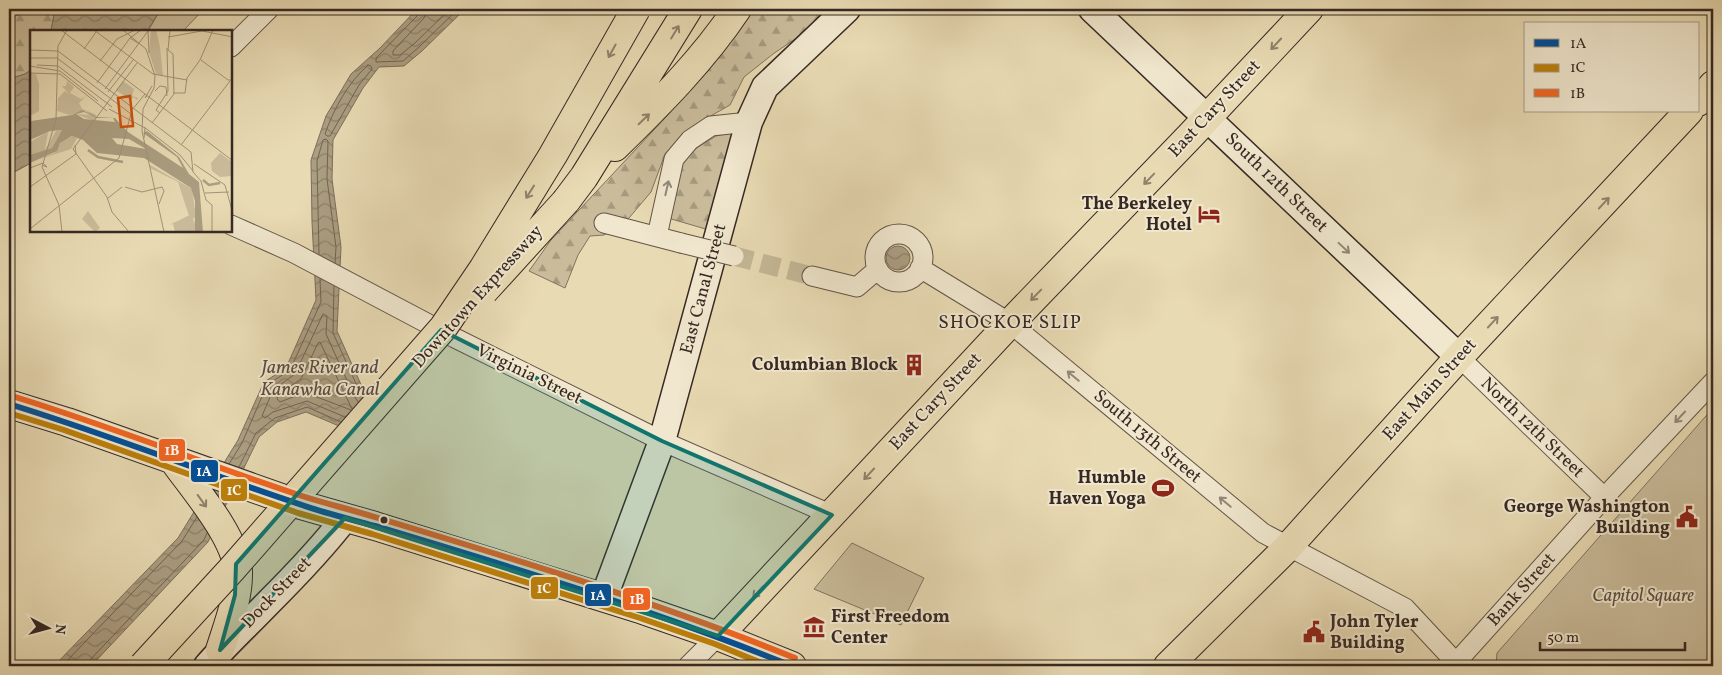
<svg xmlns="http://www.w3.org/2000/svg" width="1722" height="675" font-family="Vollkorn,serif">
<defs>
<pattern id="forest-firs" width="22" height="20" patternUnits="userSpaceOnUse" patternTransform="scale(1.25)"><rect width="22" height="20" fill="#cabc9b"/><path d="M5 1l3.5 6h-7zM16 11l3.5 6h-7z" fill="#a5997e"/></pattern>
<pattern id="water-waves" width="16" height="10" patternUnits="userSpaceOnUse" patternTransform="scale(1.25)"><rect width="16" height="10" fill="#ab9e82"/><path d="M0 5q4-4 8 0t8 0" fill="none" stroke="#8c816a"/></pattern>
</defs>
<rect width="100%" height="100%" fill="#e8dab3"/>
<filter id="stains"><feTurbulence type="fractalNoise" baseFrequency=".004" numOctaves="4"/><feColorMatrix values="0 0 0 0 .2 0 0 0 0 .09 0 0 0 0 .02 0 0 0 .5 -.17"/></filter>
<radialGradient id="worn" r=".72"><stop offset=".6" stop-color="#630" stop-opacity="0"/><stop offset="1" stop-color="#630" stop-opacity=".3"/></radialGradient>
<!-- green -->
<path fill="#cabc9b" stroke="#80725f" d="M161,9H204L183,31H148Z
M1713,408V666H1496L1497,653Z
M852,543L924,578L901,625L814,589Z"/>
<!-- forest -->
<path fill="url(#forest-firs)" stroke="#80725f" d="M31,9H55L51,31H31V70L25,74L9,79V19Z
M749,9H831L817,24L773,54L744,77L730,105L693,126L665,154L651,192L623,225L604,235L590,236L578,255L565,288L529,271L551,240L666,117L712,62Z
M739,131L709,230L668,218L682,164L695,149L716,136Z"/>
<!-- water -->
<path fill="url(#water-waves)" stroke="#7c6f5c" d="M55,9H161L147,31H51Z
M417,9H461L463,11L422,51L404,66L379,67L363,88L333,140L332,179L341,247L337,331L363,389L380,415L339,426L306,412L277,422L259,437L208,542L91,666H54L178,538L238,440L264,382L286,368L316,300L312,222L311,160L326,116L351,74L380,48Z
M31,70V163L9,175V79L25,74Z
M886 258a12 12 0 1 1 24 0a12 12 0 1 1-24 0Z"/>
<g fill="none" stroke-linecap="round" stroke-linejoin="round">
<!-- shore -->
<path stroke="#706452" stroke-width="1" d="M421,9L419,14L376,58V62L403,61L419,47L458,9
M427,9L424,18L393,51V55H400L415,43L450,9
M368,65L371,66L372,69L359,85L330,136H327L325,134C334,108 348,83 368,65Z
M319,254L317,161L323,140L326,139L328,141L327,179L336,247L335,263
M334,286L333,333L362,397
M351,410L309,394H301L280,402L277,399L279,394L301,379L318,343L320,342L352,409
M345,417L307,401L273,412L265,418L262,416L273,390L295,374L323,314L327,316L326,334L353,394L358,402
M229,464L242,443L267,385L290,370L321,302L320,279
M239,467L256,433L275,418L307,407L341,422
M62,666L182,541L197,517
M88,666L89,661L204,540L207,533"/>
<!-- street-tunnel -->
<path stroke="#c4b796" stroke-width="19" stroke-dasharray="19 9" stroke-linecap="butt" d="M734,256L812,276"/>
<!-- street casing -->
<g stroke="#625547" stroke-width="21">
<path id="street" d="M231,47L269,9
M604,223L681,243
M231,225L294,253L455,338L662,441L832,515
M875 258a24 24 0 1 1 48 0a24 24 0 1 1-48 0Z
M657,236L674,159L690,140L711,126L749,122
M920,268L1010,323L1263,533L1405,608L1459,666
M812,276L857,287L878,269
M1459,357L1605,498
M688,666L718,636
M1453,666L1613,488L1713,382"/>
</g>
<!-- secondary casing -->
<g stroke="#362923" stroke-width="29">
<path id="secondary" d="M1092,9L1459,357
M604,597L662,441L749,122L765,87L847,9
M207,666C226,644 248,624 268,603C295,576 322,548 345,518"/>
</g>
<!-- primary casing -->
<g stroke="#362923" stroke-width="30">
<path id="primary" d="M1698,102L1713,85
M9,404L67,422L301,505L375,526L643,610L718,636L792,666
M174,461C194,489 236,537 238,571C239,597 228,625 220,650
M718,636L1010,323L1192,134L1309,9
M1168,666L1288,547L1459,357L1689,111"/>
</g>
<!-- highway casing -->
<g stroke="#362923" stroke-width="30">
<path id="highway" d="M615,147C659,104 703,60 737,9
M566,201L584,177L688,9"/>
</g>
<!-- street -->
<use href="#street" stroke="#f0e7ce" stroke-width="19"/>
<!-- secondary -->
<use href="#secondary" stroke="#f0e7ce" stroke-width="26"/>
<!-- primary -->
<use href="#primary" stroke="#e8dab3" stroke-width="28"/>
<!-- highway -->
<use href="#highway" stroke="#e8dab3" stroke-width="28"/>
<!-- street-bridge casing -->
<g stroke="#625547" stroke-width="21" stroke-linecap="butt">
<path id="street-bridge" d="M681,243L734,256"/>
</g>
<!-- highway-bridge casing -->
<g stroke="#362923" stroke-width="30" stroke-linecap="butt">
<path id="highway-bridge" d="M484,291L566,201
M143,666L232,569L443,328L483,269L553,155L636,9"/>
</g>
<!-- street-bridge -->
<use href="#street-bridge" stroke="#f0e7ce" stroke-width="19"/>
<!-- highway-bridge -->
<use href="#highway-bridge" stroke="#e8dab3" stroke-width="28"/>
<!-- bus-1 casing -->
<g stroke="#f0e7ce" stroke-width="10">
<path id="bus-1" d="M9,404C107,434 202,472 299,504C324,513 350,519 375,526C515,568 656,611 792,666"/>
</g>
<!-- bus-2 casing -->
<g stroke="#f0e7ce" stroke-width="10">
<path id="bus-2" d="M9,413L64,430L298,513L372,534L640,618L715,644L769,666"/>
</g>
<!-- bus-3 casing -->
<g stroke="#f0e7ce" stroke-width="10">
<path id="bus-3" d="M12,396C110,426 205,464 302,496C327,504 353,510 378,518C518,560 659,603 795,658"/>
</g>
<!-- bus-1 -->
<use href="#bus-1" stroke="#004f99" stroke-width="6"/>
<!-- bus-2 -->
<use href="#bus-2" stroke="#bd800a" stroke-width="6"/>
<!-- bus-3 -->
<use href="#bus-3" stroke="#f26522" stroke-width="6"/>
</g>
<!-- one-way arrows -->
<defs><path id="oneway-shaft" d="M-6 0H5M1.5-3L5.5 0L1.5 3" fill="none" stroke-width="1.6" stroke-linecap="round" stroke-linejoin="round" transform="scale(1.25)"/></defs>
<g stroke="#8f826b">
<use href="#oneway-shaft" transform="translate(675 32) rotate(-59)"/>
<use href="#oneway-shaft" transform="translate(1276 44) rotate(133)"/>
<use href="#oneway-shaft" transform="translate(612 51) rotate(119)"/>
<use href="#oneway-shaft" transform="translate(644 119) rotate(-44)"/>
<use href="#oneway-shaft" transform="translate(1149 179) rotate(134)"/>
<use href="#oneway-shaft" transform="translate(530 192) rotate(122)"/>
<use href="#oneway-shaft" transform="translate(1604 203) rotate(-47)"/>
<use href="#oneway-shaft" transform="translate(1036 295) rotate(134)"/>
<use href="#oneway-shaft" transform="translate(1493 322) rotate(-47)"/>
<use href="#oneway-shaft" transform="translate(869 474) rotate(133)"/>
<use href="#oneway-shaft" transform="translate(202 501) rotate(54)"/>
<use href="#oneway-shaft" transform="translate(758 592) rotate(133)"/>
</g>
<g stroke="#938878">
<use href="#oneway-shaft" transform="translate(667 188) rotate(-77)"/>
<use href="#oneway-shaft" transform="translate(1344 248) rotate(43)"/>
<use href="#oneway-shaft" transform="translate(1073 376) rotate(-140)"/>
<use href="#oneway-shaft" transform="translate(1680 417) rotate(133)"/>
<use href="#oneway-shaft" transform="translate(1225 502) rotate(-140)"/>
</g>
<!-- marked area -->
<path fill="#0f766e" fill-opacity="0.2" stroke="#0f766e" stroke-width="4" stroke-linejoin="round" d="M441,330L662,441L832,515L718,636L345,518L220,650L235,595L236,564Z"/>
<!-- icons -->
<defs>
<g id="hotel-bare" transform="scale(1.725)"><path d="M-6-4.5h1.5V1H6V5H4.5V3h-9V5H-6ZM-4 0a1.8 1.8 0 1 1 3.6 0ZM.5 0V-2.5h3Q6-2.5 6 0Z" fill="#8f2418" stroke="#f0e7ce" stroke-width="2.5" paint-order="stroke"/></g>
<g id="building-bare" transform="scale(1.725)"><path d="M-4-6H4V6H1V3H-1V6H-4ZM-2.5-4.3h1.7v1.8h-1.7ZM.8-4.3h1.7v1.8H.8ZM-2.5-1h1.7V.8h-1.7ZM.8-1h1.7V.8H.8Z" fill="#8f2418" stroke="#f0e7ce" stroke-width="2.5" paint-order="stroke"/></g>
<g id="stadium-bare" transform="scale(1.725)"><path d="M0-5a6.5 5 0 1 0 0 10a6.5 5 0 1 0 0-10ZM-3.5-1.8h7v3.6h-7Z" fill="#8f2418" stroke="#f0e7ce" stroke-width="2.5" paint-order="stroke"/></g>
<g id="civic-bare" transform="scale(1.725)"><path d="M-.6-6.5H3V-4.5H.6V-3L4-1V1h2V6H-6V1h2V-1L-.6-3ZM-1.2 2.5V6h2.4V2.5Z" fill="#8f2418" stroke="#f0e7ce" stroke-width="2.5" paint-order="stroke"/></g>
<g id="museum-bare" transform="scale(1.725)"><path d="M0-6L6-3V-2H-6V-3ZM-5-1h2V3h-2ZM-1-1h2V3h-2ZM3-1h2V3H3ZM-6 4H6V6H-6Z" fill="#8f2418" stroke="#f0e7ce" stroke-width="2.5" paint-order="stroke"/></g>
</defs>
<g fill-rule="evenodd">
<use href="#hotel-bare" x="1209" y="214"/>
<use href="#building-bare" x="914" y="365"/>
<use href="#stadium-bare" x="1163" y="488"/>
<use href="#civic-bare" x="1687" y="517"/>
<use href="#museum-bare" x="814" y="627"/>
<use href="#civic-bare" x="1314" y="632"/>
</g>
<!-- markers -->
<circle fill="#362923" stroke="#f0e7ce" stroke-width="2" cx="384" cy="520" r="4.5"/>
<g text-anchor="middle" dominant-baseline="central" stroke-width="4" stroke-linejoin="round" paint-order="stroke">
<!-- street labels -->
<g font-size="18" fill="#362923" stroke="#f0e7ce">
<text transform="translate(1215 109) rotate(-47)">East Cary Street</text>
<text transform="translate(1276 183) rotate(44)">South 12th Street</text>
<text transform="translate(704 289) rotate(-75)">East Canal Street</text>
<text transform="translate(478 297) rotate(-48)">Downtown Expressway</text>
<text transform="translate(529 375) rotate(26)">Virginia Street</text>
<text transform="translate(1430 390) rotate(-48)">East Main Street</text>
<text transform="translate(936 402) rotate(-47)">East Cary Street</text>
<text transform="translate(1532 428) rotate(44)">North 12th Street</text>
<text transform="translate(1147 437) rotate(40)">South 13th Street</text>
<text transform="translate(1522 590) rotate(-48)">Bank Street</text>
<text transform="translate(277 593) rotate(-46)">Dock Street</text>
</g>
<!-- poi labels -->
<g font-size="18" font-weight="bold" fill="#362923" stroke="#f0e7ce" text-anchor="end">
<text x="1192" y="204">The Berkeley<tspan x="1192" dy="21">Hotel</tspan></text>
<text x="898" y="365">Columbian Block</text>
<text x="1146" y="478">Humble<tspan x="1146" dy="21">Haven Yoga</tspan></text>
<text x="1670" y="507">George Washington<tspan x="1670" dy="21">Building</tspan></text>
<text x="831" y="617" text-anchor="start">First Freedom<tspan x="831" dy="21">Center</tspan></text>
<text x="1330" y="622" text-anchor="start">John Tyler<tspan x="1330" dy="21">Building</tspan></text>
</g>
<!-- park labels -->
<g font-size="18" font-style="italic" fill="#5b4e41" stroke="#f0e7ce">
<text x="1643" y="596">Capitol Square</text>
</g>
<!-- neighbourhood labels -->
<g font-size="19" letter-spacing="1" fill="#362923" stroke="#f0e7ce">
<text x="1010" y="323">SHOCKOE SLIP</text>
</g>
<!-- water labels -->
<g font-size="19" font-style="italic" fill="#594c40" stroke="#f0e7ce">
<text x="320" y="368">James River and<tspan x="320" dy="22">Kanawha Canal</tspan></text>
</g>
</g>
<!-- overview -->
<g transform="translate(30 30)">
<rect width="202" height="202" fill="#e8dab3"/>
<path d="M37,51L44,57L40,63L51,69L56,66L49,73L52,79L65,84L67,88L64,91L46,84L60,85L56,81L40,85L27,81L28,68L35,61L39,64L32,56H36ZM93,51L104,59L102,66L108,68L107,70L104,67L100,70L86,60ZM190,123L202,132V146L190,147L182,141L181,133ZM120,135L162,159L166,188L160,189L148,152L120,138ZM58,181L70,198L65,202L52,189Z" fill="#cabc9b"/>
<path d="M121,0H126L130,17L133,46L126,44L119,22ZM32,100L22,118L9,124L0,125V112L18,102L15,120L26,101ZM43,106L47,108L41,119L10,129L24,123L31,112ZM166,183L165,202H145L143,194L139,195L162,184L164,194Z" fill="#cabc9b"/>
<path d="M0,43L6,44L9,54V81L0,86Z" fill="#cabc9b"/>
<path d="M52,80L67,87L85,88L98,102L153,138L147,127L113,103L117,101L149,127L159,144L169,152L173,202H165V171L161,158L114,128L67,123L53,110L42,106L30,113L27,121L0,133V125L22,118L32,100L20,101L0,110L1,91L42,85ZM54,82L67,88H83L85,92L54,89L46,84ZM82,108L99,109L116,119L87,114Z" fill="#ab9e82" fill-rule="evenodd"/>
<path fill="none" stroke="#ab9e82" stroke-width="2.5" d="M58,120L68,127L93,132M173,150L179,155L190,153"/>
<path fill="none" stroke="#a19379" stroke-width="1" d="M31,0L203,131M64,0L123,44L157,50M93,0L116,19L125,46L124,58L113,79L112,101L134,202M118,0L119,23M138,7L172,1L203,7M108,13L100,8L111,0M54,19L66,2M0,20L28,21L161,122L163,142L171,151L176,170L182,175V202M0,28H27L101,84M171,30L198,50H203M70,31L87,9L105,0M7,35L28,36L82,77M0,36L30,41L68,71M0,43L30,44L77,81M67,53L100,8M75,59L118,1M125,61L130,56L136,57L137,66M78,62L103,30M143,63H155L157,48L170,30L183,0M117,66L115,68L122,56M79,79L115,98L114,108M177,81L200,51M130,83L126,80L138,61L137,18M122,93L144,64L143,24L138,20L140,0M114,97L150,125L163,141M151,115L177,81M164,134L195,155L203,184M0,138L13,133L17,137L12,135M0,157L46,124L45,115M95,157L112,162L132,157L134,161L129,174M175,163L199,162M78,168L92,157M0,199L89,128L102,80L115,64M32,202L29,175L12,137L26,89L28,16L37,0M99,202L82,182L77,167L43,119L107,33"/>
<path fill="#cd520f" fill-opacity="0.15" stroke="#cd520f" stroke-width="2.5" d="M100,66L103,96L91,97L88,68Z"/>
<rect width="202" height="202" fill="none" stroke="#362923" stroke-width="2.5"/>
</g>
<g stroke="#f0e7ce" stroke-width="2">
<rect x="158" y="438" width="28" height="24" rx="5" fill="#f26522"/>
<rect x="190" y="459" width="29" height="24" rx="5" fill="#004f99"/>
<rect x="220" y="478" width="28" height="24" rx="5" fill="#bd800a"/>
<rect x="530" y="576" width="29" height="24" rx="5" fill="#bd800a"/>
<rect x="584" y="583" width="28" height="24" rx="5" fill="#004f99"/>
<rect x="622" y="587" width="29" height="24" rx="5" fill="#f26522"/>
</g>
<g font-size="14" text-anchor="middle" font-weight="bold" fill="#fff">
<text x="172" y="455">1B</text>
<text x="204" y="476">1A</text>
<text x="234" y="495">1C</text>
<text x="544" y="593">1C</text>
<text x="598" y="600">1A</text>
<text x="637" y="604">1B</text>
</g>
<!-- margin -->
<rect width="1722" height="675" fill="none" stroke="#e8dab3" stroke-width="30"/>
<rect x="10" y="10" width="1702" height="655" fill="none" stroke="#362923" stroke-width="2.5"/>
<rect x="15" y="15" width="1692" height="645" fill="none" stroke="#362923"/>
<!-- legend -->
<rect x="1524" y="22" width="175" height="90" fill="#f0e7ce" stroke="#a69b8a"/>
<rect x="1534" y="39" width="25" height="8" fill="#004f99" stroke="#a69b8a"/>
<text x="1570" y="48" font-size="15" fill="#362923">1A</text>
<rect x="1534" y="64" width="25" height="8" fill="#bd800a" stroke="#a69b8a"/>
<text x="1570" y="72" font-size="15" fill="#362923">1C</text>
<rect x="1534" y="89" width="25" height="8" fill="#f26522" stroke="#a69b8a"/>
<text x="1570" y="98" font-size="15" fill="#362923">1B</text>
<!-- north arrow -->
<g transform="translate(48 628) rotate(96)" stroke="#f0e7ce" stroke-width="4" paint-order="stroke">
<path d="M0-4L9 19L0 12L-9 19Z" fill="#362923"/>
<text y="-8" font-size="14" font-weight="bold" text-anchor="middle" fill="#362923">N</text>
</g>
<!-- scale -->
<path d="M1540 642v8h145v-8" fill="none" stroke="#362923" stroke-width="2.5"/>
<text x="1547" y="642" font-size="15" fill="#362923" stroke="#f0e7ce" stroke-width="4" paint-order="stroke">50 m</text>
<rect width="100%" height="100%" filter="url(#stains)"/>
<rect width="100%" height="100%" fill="url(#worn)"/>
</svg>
